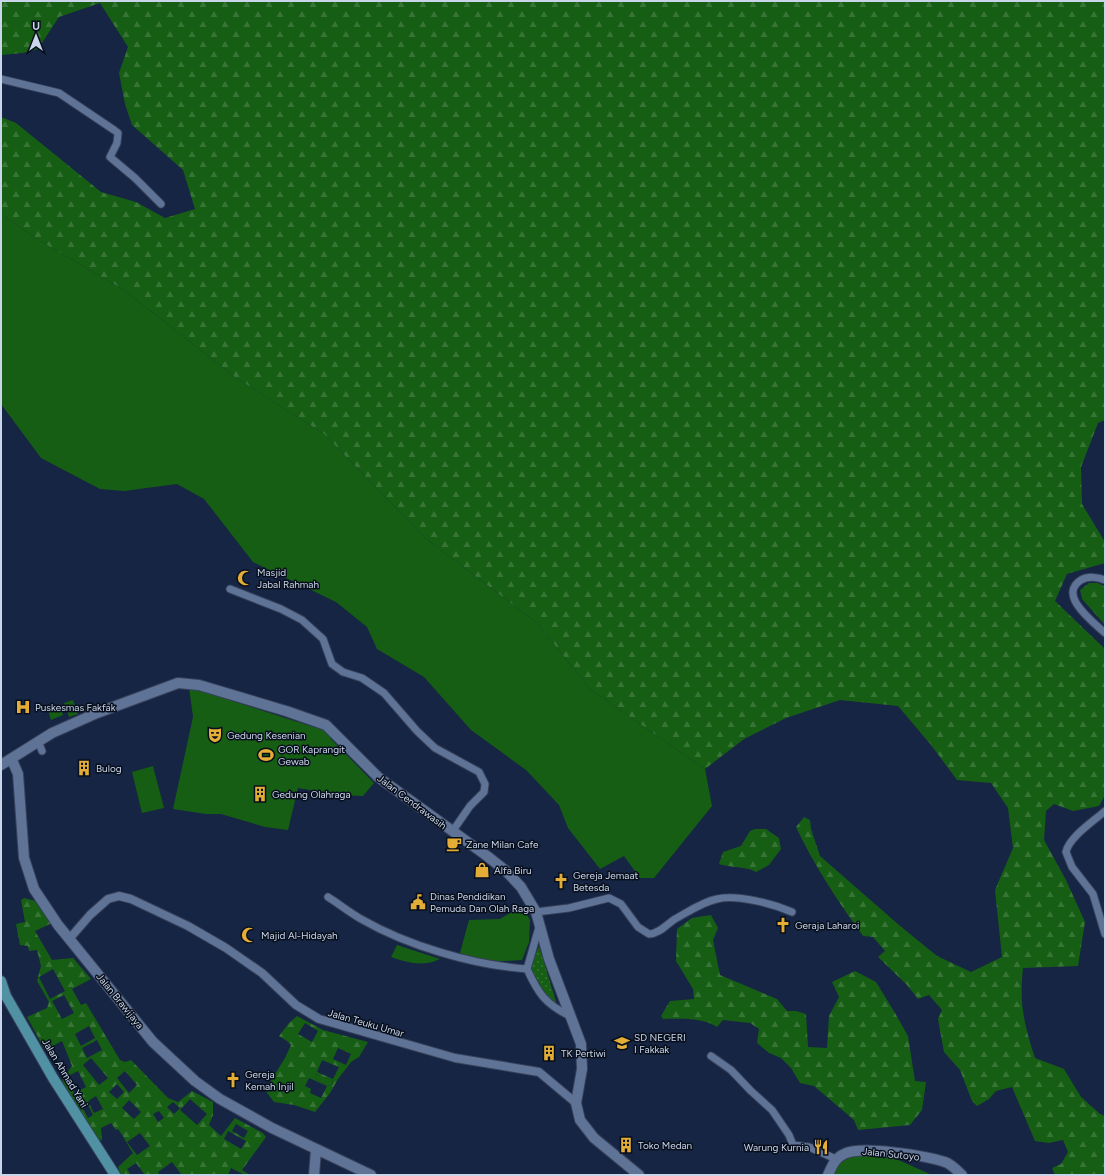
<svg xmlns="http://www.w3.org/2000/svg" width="1106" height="1176" font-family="Figtree,sans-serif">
<defs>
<pattern id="forest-firs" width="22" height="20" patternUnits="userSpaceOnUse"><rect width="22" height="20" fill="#165e14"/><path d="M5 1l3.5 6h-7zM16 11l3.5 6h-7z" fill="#377436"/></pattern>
<pattern id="garden-dots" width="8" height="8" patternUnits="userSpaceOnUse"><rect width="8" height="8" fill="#165e14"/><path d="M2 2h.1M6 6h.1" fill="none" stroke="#377436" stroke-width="1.8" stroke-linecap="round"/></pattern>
</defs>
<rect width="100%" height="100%" fill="#162543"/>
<!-- green -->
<path fill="#165e14" d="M1,214L40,241L124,290L235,377L324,434L424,537L537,623L590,689L705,769L712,806L654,878H640L624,856L600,869L568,828L559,805L526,770L471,730L424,677L377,649L367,627L336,602L253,562L204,499L177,484L124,491L100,489L41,458L1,404Z
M189,687L329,732L331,739L374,783L363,796L342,795L298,788L288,830L265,827L221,814H206L173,809L193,717Z
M73,700L78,714L69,717L64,703Z
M60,706L63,715L51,720L48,710Z
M153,766L164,808L142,813L132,772Z
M522,906L530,920L529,942L522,960C500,962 480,962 460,953L469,920L500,919Z
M397,945L440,959C424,967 407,963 391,957Z
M316,1074L333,1081L332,1085L329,1086L315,1079Z
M872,1154L894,1158L932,1175H832C844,1155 851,1156 872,1154Z"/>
<!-- forest -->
<path fill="url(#forest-firs)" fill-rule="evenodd" d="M1,1H1105V420L1098,423L1081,467L1082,504L1105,542V563L1067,574L1055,601L1105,649V795L1099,806L1073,811L1054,804L1046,811L1044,840L1066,880L1085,922L1078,966L1023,968C1019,1004 1024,1024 1035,1058L1064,1069L1081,1097L1100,1114L1105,1116V1175H1055L1052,1168L1061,1164L1068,1152L1063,1140L1049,1143L1035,1141L1012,1087L996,1091L989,1099L977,1106L972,1101L960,1070L944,1052L938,1019L942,1010L929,995L918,999L907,985L878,957L885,951L873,937L863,936C837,900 815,867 796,827L804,817L810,820L811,829L820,856L899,925L937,956L971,972L1002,957L995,890L1013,848L1008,808L991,783L957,780L931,745L898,706L840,700L786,718L744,739L705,769L590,689L537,623L424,537L324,434L235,377L124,290L40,241L1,214V117L16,123L101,192L136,202L165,218L195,209L183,170L132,125L125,104L119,73L128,47L100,3L59,17L38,49L23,53L1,55Z
M1089,583H1098L1105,587V625L1082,599L1080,590Z
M755,829H766L779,838L781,849L769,865L756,872C745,866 731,868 719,864L723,852L741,846L750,831Z
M24,898L36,901L52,923L35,931L52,960L73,958L91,979L72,989L81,1005L86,1003L120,1060L125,1062L131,1060L168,1098L178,1102L192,1091L213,1102V1115L209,1125L221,1136L235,1118L263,1133L266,1137L242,1170L250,1175H245L231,1168L228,1175H179L181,1174L172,1162L158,1172L160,1175H145L136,1163L127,1169L131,1175H121L118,1167L133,1153C127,1144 124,1137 118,1129L116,1130L111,1123L101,1128L102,1140L98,1141L72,1101L62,1080L72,1066L62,1041L45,1050L27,1017L47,1008L49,1002L37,981L41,966L37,950L29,951L28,946L20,945L16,924L25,922L21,900ZM53,969L65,991L50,999L39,977ZM64,995L74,1013L62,1019L52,1001ZM89,1026L95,1038L81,1046L75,1034ZM97,1040L102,1050L87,1058L82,1048ZM91,1058L108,1078L99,1085L83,1065ZM78,1071L86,1087L74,1093L66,1077ZM125,1071L137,1085L129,1093L117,1078ZM117,1084L124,1092L117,1099L109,1092ZM96,1096L103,1109L94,1113L88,1101ZM190,1099L207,1114L197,1125L180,1110ZM129,1100L141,1112L134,1119L122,1108ZM173,1102L180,1108L174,1114L167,1107ZM88,1105L93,1115L88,1118L82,1107ZM159,1111L164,1118L158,1122L153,1114ZM236,1124L248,1131L244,1138L232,1131ZM228,1131L246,1141L241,1149L224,1139ZM140,1133L150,1146L137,1155L127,1142Z
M711,915L718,928L713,940L720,975L777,999L787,1011H796L806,1014L808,1047L827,1048L829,1016L839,997L832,982L855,971L876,982L895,1013L908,1036L915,1081L926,1082L922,1110L910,1125L858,1130L854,1120L814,1086L800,1083L791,1068L781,1058L769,1053L757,1043L759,1029L750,1023L723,1020L717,1027C701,1017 681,1019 663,1019L661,1016L670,1001L694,999L693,989L676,961L677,929L692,918Z
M297,1016L323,1030L368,1042L359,1057L351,1062L338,1079L330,1093L315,1112L294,1105L274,1102L265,1090L285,1058L291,1045L287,1041L279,1036L289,1023ZM305,1023L318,1031L312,1042L298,1034ZM338,1048L351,1054L346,1065L333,1059ZM322,1060L339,1067L333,1079L317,1072ZM316,1074L333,1081L332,1085L329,1086L315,1079ZM309,1078L327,1086L321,1098L310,1093L311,1089L305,1086Z"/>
<!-- garden -->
<path fill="url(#garden-dots)" d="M539,946L557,1005C548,998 534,985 532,973C530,964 536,954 539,946Z"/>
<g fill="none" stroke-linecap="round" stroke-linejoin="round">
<!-- minor casing -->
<g stroke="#36415b" stroke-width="9">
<path id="minor" d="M1,79L59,93L114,130L118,133L117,143L110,157L135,178L161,204
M1105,580C1098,577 1088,576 1081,580C1057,595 1093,622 1105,633
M230,589L281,609L302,620L323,639L332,664L343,672L362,678L384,693L417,731L435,748L479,772L485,784L484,792L470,806L452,832
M38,741L42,751
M1105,811C1094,821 1069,837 1066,852L1072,867L1093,894L1105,934
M328,897C339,904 349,912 361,919C408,946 473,965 527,969
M536,912L569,908L609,898L621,904L638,927L649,934C659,934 667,924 675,919C688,912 702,902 717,899C737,894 773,904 792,912
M539,927L527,969C538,993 545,1004 570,1016
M711,1056L731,1070L751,1091L772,1110L789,1135L793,1145L809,1147L836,1159"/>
</g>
<!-- tertiary casing -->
<g stroke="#36415b" stroke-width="10">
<path id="tertiary" d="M70,938L90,915L108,899L119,896L131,899L188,926L226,948L262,973L296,1005L319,1019L455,1058L539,1072L576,1103"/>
</g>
<!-- secondary casing -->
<g stroke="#36415b" stroke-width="12">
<path id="secondary" d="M12,760L18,774L24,858L34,889L58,925L153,1042L195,1081L220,1099L272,1128L371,1175
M1,765L52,733L97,713L178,683L199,685L286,711L326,725L378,777L487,856L506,871L521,887L536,912L549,959L581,1044L582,1069L576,1103L580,1120L594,1138L639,1175
M314,1175L316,1150
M828,1175C832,1166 835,1158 844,1154C860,1145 927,1156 945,1162C951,1164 957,1170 962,1175"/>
</g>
<!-- primary casing -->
<g stroke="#36415b" stroke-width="12">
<path id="primary" d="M1,981L6,996L53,1078L115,1175"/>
</g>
<!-- minor -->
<use href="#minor" stroke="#5f7396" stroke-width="7"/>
<!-- tertiary -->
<use href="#tertiary" stroke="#5f7396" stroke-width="8"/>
<!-- secondary -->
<use href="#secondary" stroke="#5f7396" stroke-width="10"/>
<!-- primary -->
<use href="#primary" stroke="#5191a4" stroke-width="10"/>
</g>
<!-- icons -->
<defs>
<g id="mosque-bare" transform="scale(1.2)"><path d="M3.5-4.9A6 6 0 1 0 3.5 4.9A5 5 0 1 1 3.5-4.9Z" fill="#e4ad35" stroke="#080f1c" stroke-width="2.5" paint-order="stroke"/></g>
<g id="hospital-bare" transform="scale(1.2)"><path d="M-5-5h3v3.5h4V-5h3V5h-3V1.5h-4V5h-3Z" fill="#e4ad35" stroke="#080f1c" stroke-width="2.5" paint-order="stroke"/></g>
<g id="theatre-bare" transform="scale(1.2)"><path d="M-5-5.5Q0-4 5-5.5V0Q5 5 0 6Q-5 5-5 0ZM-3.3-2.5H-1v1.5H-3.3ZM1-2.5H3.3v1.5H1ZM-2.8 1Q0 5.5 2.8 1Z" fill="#e4ad35" stroke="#080f1c" stroke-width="2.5" paint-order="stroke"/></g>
<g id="stadium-bare" transform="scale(1.2)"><path d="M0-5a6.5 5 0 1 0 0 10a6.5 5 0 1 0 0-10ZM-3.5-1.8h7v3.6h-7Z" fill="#e4ad35" stroke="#080f1c" stroke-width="2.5" paint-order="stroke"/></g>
<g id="building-bare" transform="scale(1.2)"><path d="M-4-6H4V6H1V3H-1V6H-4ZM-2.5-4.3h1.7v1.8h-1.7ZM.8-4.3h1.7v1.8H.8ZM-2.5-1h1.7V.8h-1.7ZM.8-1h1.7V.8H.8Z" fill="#e4ad35" stroke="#080f1c" stroke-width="2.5" paint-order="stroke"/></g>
<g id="cafe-bare" transform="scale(1.2)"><path d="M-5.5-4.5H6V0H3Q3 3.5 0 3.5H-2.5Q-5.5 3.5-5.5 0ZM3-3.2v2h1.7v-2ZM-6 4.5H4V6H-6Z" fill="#e4ad35" stroke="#080f1c" stroke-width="2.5" paint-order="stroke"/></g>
<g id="shop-bare" transform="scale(1.2)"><path d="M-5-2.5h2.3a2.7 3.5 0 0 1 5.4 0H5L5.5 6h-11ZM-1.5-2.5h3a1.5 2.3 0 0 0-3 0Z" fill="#e4ad35" stroke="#080f1c" stroke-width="2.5" paint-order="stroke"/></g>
<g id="church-bare" transform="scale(1.2)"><path d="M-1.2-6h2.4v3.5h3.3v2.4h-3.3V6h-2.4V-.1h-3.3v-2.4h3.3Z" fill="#e4ad35" stroke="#080f1c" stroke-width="2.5" paint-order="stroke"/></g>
<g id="civic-bare" transform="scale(1.2)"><path d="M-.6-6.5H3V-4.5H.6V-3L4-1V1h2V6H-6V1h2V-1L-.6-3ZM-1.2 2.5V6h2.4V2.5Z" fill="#e4ad35" stroke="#080f1c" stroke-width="2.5" paint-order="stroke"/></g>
<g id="school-bare" transform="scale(1.2)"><path d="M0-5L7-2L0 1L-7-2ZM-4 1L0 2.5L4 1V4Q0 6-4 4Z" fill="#e4ad35" stroke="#080f1c" stroke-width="2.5" paint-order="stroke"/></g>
<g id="restaurant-bare" transform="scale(1.2)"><path d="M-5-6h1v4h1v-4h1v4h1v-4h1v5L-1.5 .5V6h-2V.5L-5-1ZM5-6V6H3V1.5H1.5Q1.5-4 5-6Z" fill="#e4ad35" stroke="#080f1c" stroke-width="2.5" paint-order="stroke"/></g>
</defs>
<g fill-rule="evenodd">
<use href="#mosque-bare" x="245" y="578"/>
<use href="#hospital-bare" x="23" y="707"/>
<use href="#theatre-bare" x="215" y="735"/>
<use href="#stadium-bare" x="266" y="755"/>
<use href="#building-bare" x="84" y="768"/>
<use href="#building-bare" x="260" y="794"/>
<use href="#cafe-bare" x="454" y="844"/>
<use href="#shop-bare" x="482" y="870"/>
<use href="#church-bare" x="561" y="881"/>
<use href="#civic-bare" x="418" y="902"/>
<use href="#church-bare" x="783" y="925"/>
<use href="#mosque-bare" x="249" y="935"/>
<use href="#school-bare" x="622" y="1043"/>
<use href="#building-bare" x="549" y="1053"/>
<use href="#church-bare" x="233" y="1080"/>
<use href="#building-bare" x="626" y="1145"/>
<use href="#restaurant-bare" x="821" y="1147"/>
</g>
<g text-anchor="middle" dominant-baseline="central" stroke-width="3" stroke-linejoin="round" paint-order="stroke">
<!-- poi labels -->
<g font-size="10" fill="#cad5e9" stroke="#080f1c" text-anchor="start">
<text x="257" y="572">Masjid<tspan x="257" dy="12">Jabal Rahmah</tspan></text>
<text x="35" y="707">Puskesmas Fakfak</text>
<text x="227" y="735">Gedung Kesenian</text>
<text x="278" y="749">GOR Kaprangit<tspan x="278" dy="12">Gewab</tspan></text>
<text x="96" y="768">Bulog</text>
<text x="272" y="794">Gedung Olahraga</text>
<text x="466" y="844">Zane Milan Cafe</text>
<text x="494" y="870">Alfa Biru</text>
<text x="573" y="875">Gereja Jemaat<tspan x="573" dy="12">Betesda</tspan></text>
<text x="430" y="896">Dinas Pendidikan<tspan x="430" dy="12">Pemuda Dan Olah Raga</tspan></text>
<text x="795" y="925">Geraja Laharoi</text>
<text x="261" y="935">Majid Al-Hidayah</text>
<text x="634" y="1037">SD NEGERI<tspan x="634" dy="12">I Fakkak</tspan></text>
<text x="561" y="1053">TK Pertiwi</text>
<text x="245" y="1074">Gereja<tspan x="245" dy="12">Kemah Injil</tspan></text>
<text x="638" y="1145">Toko Medan</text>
<text x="809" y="1147" text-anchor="end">Warung Kurnia</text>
</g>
<!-- street labels -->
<g font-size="10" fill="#cad5e9" stroke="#080f1c">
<text transform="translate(412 802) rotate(37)">Jalan Cendrawasih</text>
<text transform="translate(120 1001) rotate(51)">Jalan Brawijaya</text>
<text transform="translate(366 1023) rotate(16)">Jalan Teuku Umar</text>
<text transform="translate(65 1073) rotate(59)">Jalan Ahmad Yani</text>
<text transform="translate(891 1154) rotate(6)">Jalan Sutoyo</text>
</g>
</g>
<!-- border -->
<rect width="1106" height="1176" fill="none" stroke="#cad5e9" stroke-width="4"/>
<!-- north arrow -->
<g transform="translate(36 36)" stroke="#080f1c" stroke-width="3" paint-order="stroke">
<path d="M0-3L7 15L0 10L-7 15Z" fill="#cad5e9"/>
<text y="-6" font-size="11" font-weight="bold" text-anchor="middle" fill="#cad5e9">U</text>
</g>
</svg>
